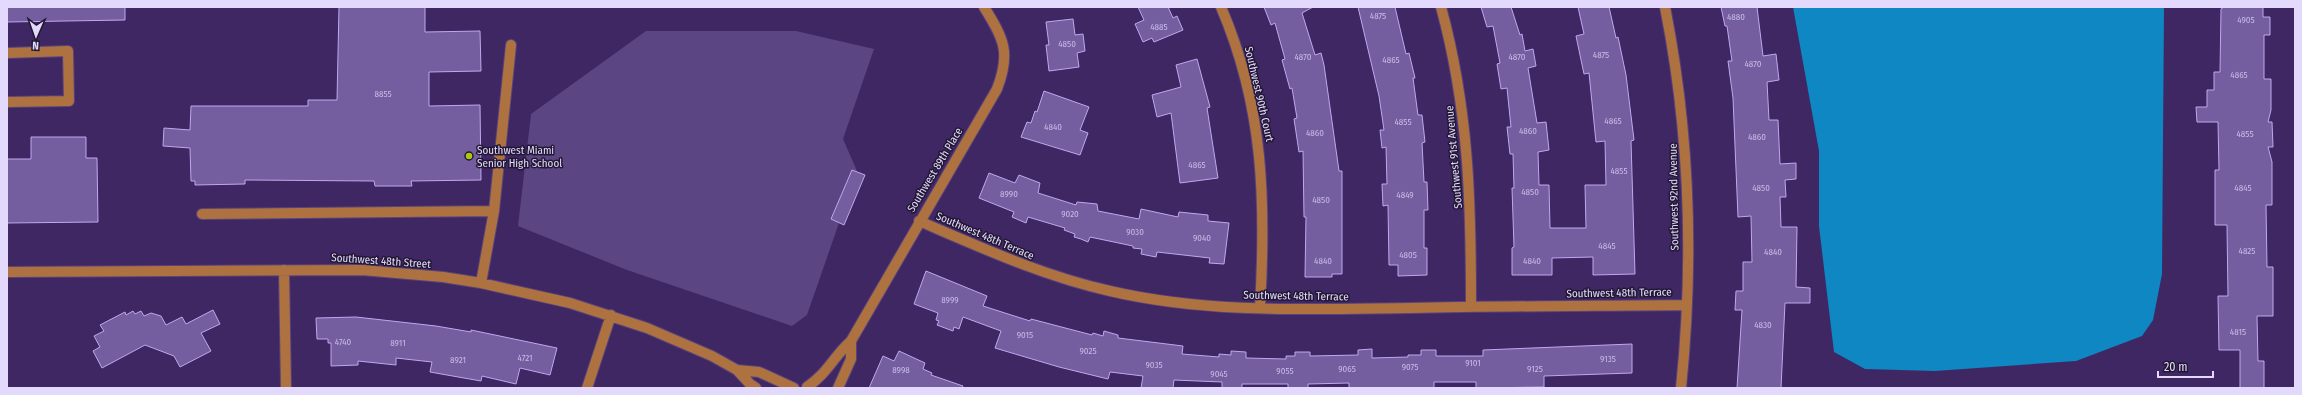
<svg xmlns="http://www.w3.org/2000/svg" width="2302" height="395" font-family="'Fira Sans Condensed',sans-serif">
<rect width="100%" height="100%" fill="#3f2763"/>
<!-- green -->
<path fill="#5b4683" d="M646,31H796L874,49L843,139L857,171L807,315L792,326L627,270L518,226L531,114Z"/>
<!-- water -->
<path fill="#0e87c3" d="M1793,7H2164L2162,274L2153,320L2142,336L2076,361L1935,371L1865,369L1834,352L1819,226V151Z"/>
<!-- building -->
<path fill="#745e9f" stroke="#bfa8ef" d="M7,7H125V20L7,22Z
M339,7H425V32L480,31L481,71L429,72V106L480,105L481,180L411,181L412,186H375L374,181L245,180V184L195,185V181H191L190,148L163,146L164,128L190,130L191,106H308V100H337Z
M1138,7H1168L1173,18L1177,16L1183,30L1154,42L1152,38L1143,42L1135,24L1144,20Z
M1264,7H1313L1302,13L1315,55L1321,53L1324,65L1339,171H1342V274H1332V277H1305L1306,217H1304L1303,151L1299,152L1294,119L1297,118L1292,88L1290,89L1282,60L1285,59L1275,23L1271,25Z
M1358,7H1395L1406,54L1409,53L1415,78H1413L1418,115H1422L1425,142L1422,143L1424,182H1427L1428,210H1424V248H1427V275L1398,276V265H1389L1388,205L1383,206L1382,184H1387L1386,147L1382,148L1380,130H1384L1379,96Z
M1481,7H1511L1520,35L1522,34L1525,51L1533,49L1536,66L1528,68L1537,123L1546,122L1549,150L1538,152L1539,185H1549L1550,228H1586L1585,185H1606L1605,141L1596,142L1589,73L1584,74L1576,36L1584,34L1578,7H1609L1616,38L1618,37L1626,75L1634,140L1631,141L1635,274L1593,275V257L1552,258V275H1512V248L1514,247L1512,188H1514L1513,154H1510L1507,127H1511L1507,88L1501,89L1497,64L1500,63L1493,26L1487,27Z
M1721,7H1757L1763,56L1776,54L1779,80L1767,82L1769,120H1778L1780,164L1796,163V179L1785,180L1786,197H1780L1781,227H1797L1796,287L1810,288V303H1785L1781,388H1737L1742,310H1735L1736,291H1743V262H1752L1751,216L1738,217L1733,98L1728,61H1732L1727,26H1725Z
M2224,7H2263V17H2270V35H2264V79H2271V110L2268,122H2272L2273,147H2268L2272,162V205H2266L2267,267H2273V316H2257L2258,361H2264V388H2240V350H2219L2218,296H2228L2227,225H2215V170H2219L2218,122H2197L2196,107H2207V90H2214V72H2220L2221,9Z
M1073,19L1075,35L1083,34L1085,51L1077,53L1079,67L1049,71L1046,45H1049L1046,22Z
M1197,59L1210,107L1207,108L1218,178L1180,183L1171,113L1157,117L1152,95L1181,87L1176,65Z
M1044,91L1089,107L1080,130L1088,133L1080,155L1021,137L1027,122L1031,123L1035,111L1037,112Z
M31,137H86V158H97L98,222L7,223V159H31Z
M852,170L865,175L844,225L831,219Z
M989,173L1015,183L1019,175L1040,183L1038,193L1076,205L1077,202L1097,204L1098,211L1139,219L1141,209L1178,217L1179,212L1208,215V221L1229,223L1224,264L1209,263L1210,258L1157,252L1156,257L1141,254L1142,249L1133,248V246L1090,237L1088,242L1081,239L1074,237L1075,234L1064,230L1065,228L1028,217L1026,223L1012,217L1014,212L979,198Z
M926,271L987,296L983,306L1030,321L1031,319L1092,335L1093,333L1103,336L1104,331L1118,335V338L1183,346L1182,354L1219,357V354L1231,355V351L1246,352V358L1286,359V356H1295V352H1310V356L1358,355V350L1372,349V358L1408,357V355H1421V350H1436V356H1483V350L1632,344V373L1544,376V387L1476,388V382H1434V388H1349V383L1308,384V388H1288V384H1242V388H1222V382L1174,380L1173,388H1141L1143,376L1110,372L1108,379L1059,367L995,348L1001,331L963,317L959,329L954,327L953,331L937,325L939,321L936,320L938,313L914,304Z
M213,310L220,324L201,333L211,351L180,367L174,356L145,345L102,368L93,351L100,347L94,336L104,331L100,325L125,312L126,315L133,311L135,314L141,311L144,316L151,313L161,316L166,325L182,317L186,324Z
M356,317L436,326L471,332V330L557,348L550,375L520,368L516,384L482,376L481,381L430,372L432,362L396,358V365L358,361V365L331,366V343H328V339H317L316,318Z
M899,351L925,363L923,369L932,373L931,375L963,386L962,388H869L883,356L894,361Z"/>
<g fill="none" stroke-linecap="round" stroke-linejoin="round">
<!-- minor casing -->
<g stroke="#59437c" stroke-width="12">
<path id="minor" d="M1221,7C1264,107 1266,202 1260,308
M1441,7C1469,110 1471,201 1471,307
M1665,7C1690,133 1694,260 1681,388
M7,53L68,51L69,101L7,102
M202,214L494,211
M919,221C982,248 1043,276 1110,291C1209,314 1311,309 1411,308C1503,306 1595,306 1686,305
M284,270L286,388
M7,272L362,270L443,277L481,283L570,303L647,328L712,356L737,370L750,384L756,388
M481,283L494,211L511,45
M737,370L759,372L794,388
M807,387C828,373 833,357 851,341L997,89C1011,53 1004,39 984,7
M587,388L611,315
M838,388L851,359V341"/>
</g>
<!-- minor -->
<use href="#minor" stroke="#ae7241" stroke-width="10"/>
</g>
<!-- markers -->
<circle fill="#acc611" stroke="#221833" stroke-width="1.5" cx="469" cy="156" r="4"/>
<g text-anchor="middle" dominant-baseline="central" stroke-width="3" stroke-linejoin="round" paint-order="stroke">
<!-- number labels -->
<g font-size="9" fill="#c7bae6">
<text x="1378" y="16">4875</text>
<text x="1736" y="17">4880</text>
<text x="2246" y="20">4905</text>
<text x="1159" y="27">4885</text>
<text x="1067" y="44">4850</text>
<text x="1601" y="55">4875</text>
<text x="1303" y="57">4870</text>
<text x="1517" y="57">4870</text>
<text x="1391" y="60">4865</text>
<text x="1753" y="64">4870</text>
<text x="2239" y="75">4865</text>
<text x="383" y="94">8855</text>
<text x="1613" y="121">4865</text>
<text x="1403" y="122">4855</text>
<text x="1053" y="127">4840</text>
<text x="1528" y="131">4860</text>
<text x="1315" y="133">4860</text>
<text x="2245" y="134">4855</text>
<text x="1757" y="137">4860</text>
<text x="1197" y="165">4865</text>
<text x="1619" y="171">4855</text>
<text x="1761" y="188">4850</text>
<text x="2243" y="188">4845</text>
<text x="1530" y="192">4850</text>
<text x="1009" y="194">8990</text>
<text x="1405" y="195">4849</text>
<text x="1321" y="200">4850</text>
<text x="1070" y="214">9020</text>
<text x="1135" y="232">9030</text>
<text x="1202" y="238">9040</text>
<text x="1607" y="246">4845</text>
<text x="2247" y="251">4825</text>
<text x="1773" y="252">4840</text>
<text x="1408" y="255">4805</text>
<text x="1323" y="261">4840</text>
<text x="1532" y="261">4840</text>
<text x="950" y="300">8999</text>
<text x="1763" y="325">4830</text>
<text x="2238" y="332">4815</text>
<text x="1025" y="335">9015</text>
<text x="343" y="342">4740</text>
<text x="398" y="343">8911</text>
<text x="1088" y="351">9025</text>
<text x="525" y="358">4721</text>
<text x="1608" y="359">9135</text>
<text x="458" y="360">8921</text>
<text x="1473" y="363">9101</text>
<text x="1154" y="365">9035</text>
<text x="1410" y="367">9075</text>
<text x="1347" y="369">9065</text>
<text x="1535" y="369">9125</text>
<text x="901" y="370">8998</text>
<text x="1285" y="371">9055</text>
<text x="1219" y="374">9045</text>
</g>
<!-- street labels -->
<g font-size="11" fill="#e3d9fd" stroke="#221833">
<text transform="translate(1259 94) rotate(77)">Southwest 90th Court</text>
<text transform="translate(1454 157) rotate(-95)">Southwest 91st Avenue</text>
<text transform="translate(935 170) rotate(-59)">Southwest 89th Place</text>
<text transform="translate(1674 197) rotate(-91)">Southwest 92nd Avenue</text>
<text transform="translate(985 236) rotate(23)">Southwest 48th Terrace</text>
<text transform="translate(381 261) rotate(4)">Southwest 48th Street</text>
<text transform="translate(1619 293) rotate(-1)">Southwest 48th Terrace</text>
<text transform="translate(1296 296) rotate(1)">Southwest 48th Terrace</text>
</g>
<!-- poi labels -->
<g font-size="11" fill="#e3d9fd" stroke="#221833" text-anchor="start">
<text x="477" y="150">Southwest Miami<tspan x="477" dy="13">Senior High School</tspan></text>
</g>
</g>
<!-- border -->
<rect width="2302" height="395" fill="none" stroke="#e3d9fd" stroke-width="16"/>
<!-- north arrow -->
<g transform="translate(36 36) rotate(182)" stroke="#221833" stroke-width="3" paint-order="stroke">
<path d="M0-3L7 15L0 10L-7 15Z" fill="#e3d9fd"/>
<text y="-6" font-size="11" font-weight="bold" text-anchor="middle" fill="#e3d9fd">N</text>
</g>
<!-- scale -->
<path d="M2158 371v6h55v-6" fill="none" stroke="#e3d9fd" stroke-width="2"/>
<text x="2164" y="371" font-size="12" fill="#e3d9fd" stroke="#221833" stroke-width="3" paint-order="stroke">20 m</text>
</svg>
